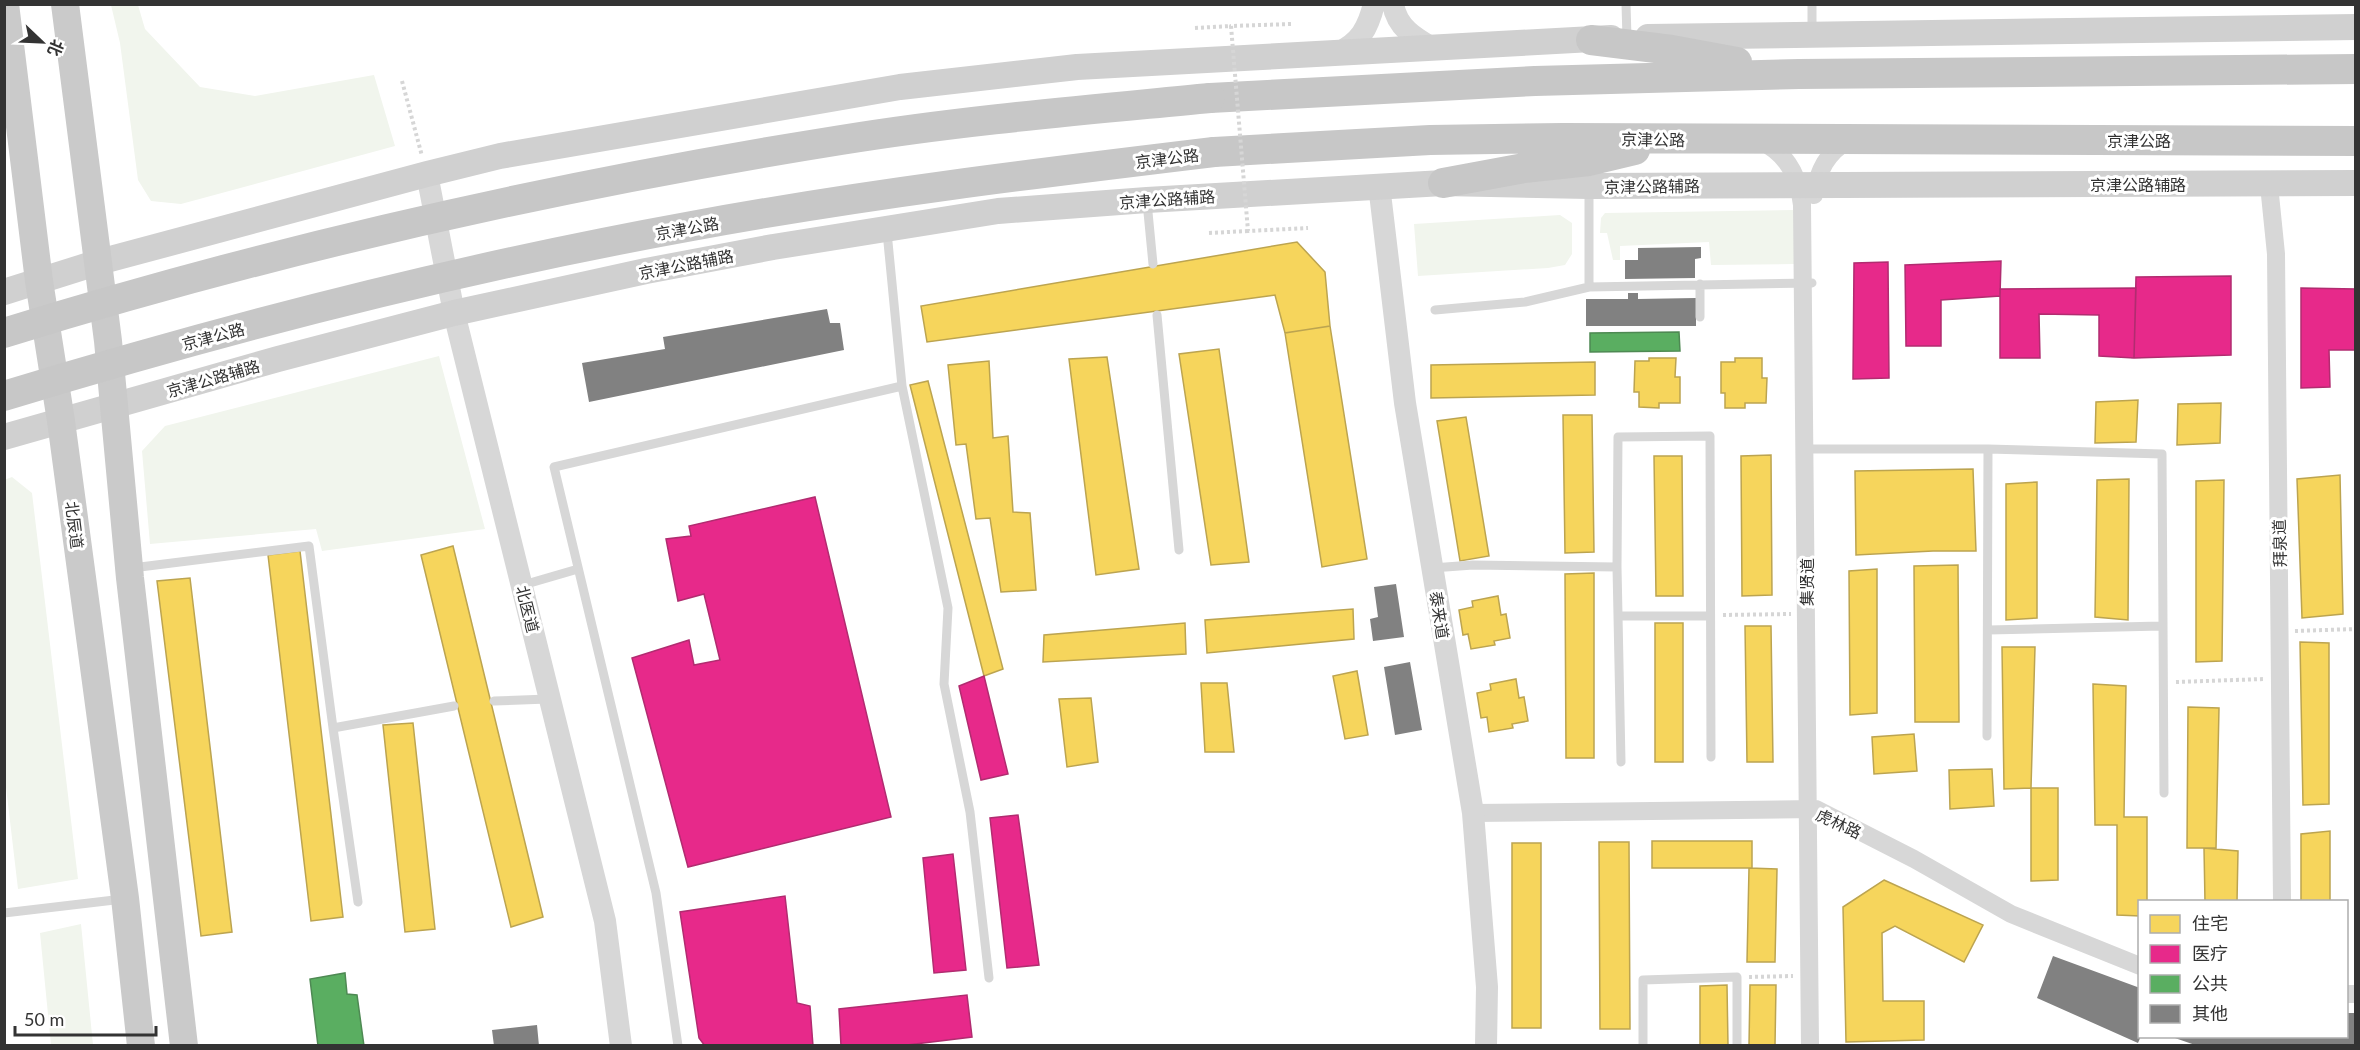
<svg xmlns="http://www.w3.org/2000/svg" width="2360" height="1050" font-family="Lato,'Noto Sans SC',sans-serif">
<rect width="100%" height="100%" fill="#fff"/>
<!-- green -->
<path fill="#f1f5ed" d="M111,5H138L145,29L200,87L255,96L374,75L395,146L181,204L151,201L138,180L120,43Z
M1794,210V264L1711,265L1709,242L1620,246V260H1613L1607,233H1600L1601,218L1605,213Z
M1560,215L1572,223V254L1565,265L1548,268L1418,276L1414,224Z
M439,356L485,529L322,551L316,529L150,544L142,451L165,426Z
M12,477L32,493L78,879L18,889L4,770V480Z
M81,924L93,1045H51L40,933Z"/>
<!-- homes -->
<path fill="#f6d55c" stroke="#bca450" stroke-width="1.5" d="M1297,242L1325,272L1330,326L1285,333L1275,295L927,342L921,306Z
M1330,326L1367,559L1322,567L1285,333Z
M1219,349L1249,562L1211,565L1179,354Z
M1107,357L1139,569L1096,575L1069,359Z
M1649,358H1676L1675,377H1680V403H1659V408L1639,407V392H1634L1635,361H1649Z
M1735,358H1762V378H1767L1766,403H1745V408H1725V393H1721V362H1735Z
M989,361L993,438L1008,436L1013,512L1030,513L1036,590L1001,592L990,518L976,519L966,444L956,445L948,365Z
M1595,362V395L1431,398V365Z
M928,381L1003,669L984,676L910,385Z
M2138,400L2136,442L2095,443L2096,402Z
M2221,403L2220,443L2177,445L2178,404Z
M1563,415H1592L1594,552L1565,553Z
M1466,417L1489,556L1460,561L1437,421Z
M1771,455L1772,595L1742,596L1741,456Z
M1654,456H1682L1683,596H1656Z
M1973,469L1976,551H1933L1856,555L1855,471Z
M2340,475L2343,614L2302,618L2297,479Z
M2129,479L2128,620L2095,617L2097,480Z
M2224,480L2222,661L2196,662V481Z
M2037,482V618L2006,620V484Z
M453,546L543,917L511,927L421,555Z
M300,551L343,917L311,921L268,555Z
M1958,565L1959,722H1915L1914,566Z
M1877,569V713L1850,715L1849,571Z
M1594,573V758H1566L1565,574Z
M190,578L232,932L201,936L157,581Z
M1498,596L1501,615L1506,614L1510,638L1494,641L1495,645L1471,649L1468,634L1463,635L1459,610L1473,607L1472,601Z
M1353,609L1354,639L1207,653L1205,620Z
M1185,623L1186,654L1043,662L1044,635Z
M1655,623H1683V762H1655Z
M1745,626H1771L1773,762H1747Z
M2300,642L2329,643V804L2303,805Z
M2002,647H2035L2031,788L2004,789Z
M1357,671L1368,735L1345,739L1333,676Z
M1516,679L1519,698L1524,697L1528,721L1512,724L1513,728L1489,732L1487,717L1481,718L1477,693L1491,690L1490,684Z
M1201,683H1227L1234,752H1205Z
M2093,684L2126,686L2124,817H2147V902H2140V916L2117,915V825H2095Z
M1091,698L1098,762L1067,767L1059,699Z
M2188,707L2219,708L2216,848H2187Z
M413,723L435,929L405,932L383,725Z
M1914,734L1917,771L1874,774L1872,737Z
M1992,769L1994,806L1950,809L1949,770Z
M2031,788H2058V880L2031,881Z
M2330,831V902H2301V834Z
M1652,841H1752V868H1652Z
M1599,842H1629L1630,1029H1600Z
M1512,843H1541V1028H1512Z
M2204,848L2238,851L2237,902H2205Z
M1749,868L1777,869L1775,962H1747Z
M1884,880L1983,925L1964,962L1895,926L1882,933L1883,1001H1924V1040L1846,1042L1843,907Z
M1727,985L1728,1046H1700V986Z
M1750,985H1776L1775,1046H1749Z"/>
<!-- health -->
<path fill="#e7298a" stroke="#b12c70" stroke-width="1.5" d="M2001,261L2000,296L1941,300V346H1906L1905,265Z
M1888,262L1889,378L1853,379L1854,263Z
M2231,276V355L2134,358L2136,277Z
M2136,288L2134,358L2099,356V315L2039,314L2040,358H2000V289Z
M2301,288L2356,289V350H2329L2330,387L2301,388Z
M815,497L891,817L688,867L632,658L689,640L694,665L720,660L704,594L678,601L666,539L691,536L689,526Z
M984,676L1008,774L981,780L959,686Z
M1018,815L1039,965L1007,968L990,818Z
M953,854L966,970L934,973L923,858Z
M785,896L797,1003L810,1006L813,1046H705L699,1038L680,912Z
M967,995L972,1037L899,1046H841L839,1009Z"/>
<!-- public -->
<path fill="#5aae61" stroke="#4e8953" stroke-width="1.5" d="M1679,332L1680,351L1590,352V333Z
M345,973L347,994L357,995L364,1046H318L310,979Z"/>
<!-- building -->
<path fill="#818181" d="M1701,247V258L1695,259V278L1625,279V260H1638V248Z
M1628,293H1638V299L1696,298V326H1586V299H1628Z
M827,309L830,323H840L844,350L589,402L582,363L665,349L663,337Z
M1396,584L1404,637L1373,641L1370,619L1378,617L1374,587Z
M1410,662L1422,730L1395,735L1384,667Z
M2053,956L2140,988L2141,1036L2138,1043L2037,998Z
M2346,1013H2356V1046H2198L2172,1037L2346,1036Z
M537,1025L539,1046H494L492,1030Z"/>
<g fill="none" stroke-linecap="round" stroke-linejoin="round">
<!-- path -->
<path stroke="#d6d6d6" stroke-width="4" stroke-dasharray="3 3" stroke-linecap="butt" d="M1195,28L1231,26
M402,81L422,156
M1209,233L1248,231
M1723,615L1791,614
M2295,631L2356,629
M2176,682L2264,679
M1749,977L1793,976"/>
<!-- service -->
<path stroke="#d7d7d7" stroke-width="9" d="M1626,4L1627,38
M1812,4V33
M1147,202L1153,264
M1700,284V317
M1589,287V189
M1435,310L1525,302L1589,287L1812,283
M1157,315L1179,550
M902,386L948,608L944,684L970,812L989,978
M1805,449H1988L2162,454L2164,793
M132,568L309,546L333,728L454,706
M1432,568L1473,565L1617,567
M523,585L578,569
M1618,616H1710
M1988,630L2162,626
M494,701L548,699
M333,728L358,902
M1987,736L1988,449
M1621,762L1617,567L1618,437L1710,436L1711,757
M4,913L123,899
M678,1046L656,893L554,467L902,386L887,232
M1643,1046V980L1737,977V1046"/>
<!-- minor -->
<path stroke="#d7d7d7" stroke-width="18" d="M1760,141C1787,153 1799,177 1802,205L1810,1046
M2269,185L2276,254L2282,902
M1814,195C1818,171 1827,152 1849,140
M1473,813L1816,809L1914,859L2011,914L2140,966
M2346,994H2356"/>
<!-- tertiary -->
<path stroke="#d7d7d7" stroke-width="22" d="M1393,4C1397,28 1415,38 1434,49
M1337,53C1360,43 1368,28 1374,4
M427,174L454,313L605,921L621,1046
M1379,185L1405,403L1473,813L1487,987L1486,1046"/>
<!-- secondary -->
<path stroke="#d0d0d0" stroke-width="26" d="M1648,37L2356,27
M4,292L99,262L427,174L500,156L900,87L1077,67L1611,38
M4,437L278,359L454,313L646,271L773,247L998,211L1147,200L1443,183L1589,186L2356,183"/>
<!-- primary -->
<path stroke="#cacaca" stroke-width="28" d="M5,4L39,281L61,421L125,898L141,1046
M65,4L108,341L130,578L184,1046"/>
<!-- trunk -->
<path stroke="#c7c7c7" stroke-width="30" d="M1591,40L1672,50L1737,62
M1210,98L1535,81L1799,74L2356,69
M1214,152L1430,140L1563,138L2356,141
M1443,183L1524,168L1589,161L1635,150"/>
<!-- path-bridge -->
<path stroke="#d6d6d6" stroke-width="4" stroke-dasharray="3 3" stroke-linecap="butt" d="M1291,24L1231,26L1248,231L1308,228"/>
<!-- trunk-bridge -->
<path stroke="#c7c7c7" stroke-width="30" d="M4,333C278,248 559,185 841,140C964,120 1087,110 1210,98
M4,396C230,327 460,268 692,226C865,194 1039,173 1214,152"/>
</g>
<g text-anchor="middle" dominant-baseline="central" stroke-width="6" stroke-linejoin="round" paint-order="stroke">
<!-- street labels -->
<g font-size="16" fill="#333" stroke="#fff">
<text transform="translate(1653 139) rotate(1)">京津公路</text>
<text x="2139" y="140">京津公路</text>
<text transform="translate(1167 158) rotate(-7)">京津公路</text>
<text x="2138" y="184">京津公路辅路</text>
<text transform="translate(1652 186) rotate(-1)">京津公路辅路</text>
<text transform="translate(1167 199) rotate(-4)">京津公路辅路</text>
<text transform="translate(687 228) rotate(-10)">京津公路</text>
<text transform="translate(686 264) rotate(-11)">京津公路辅路</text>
<text transform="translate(213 336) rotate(-15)">京津公路</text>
<text transform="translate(213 378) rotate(-16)">京津公路辅路</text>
<text transform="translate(75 525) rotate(83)">北辰道</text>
<text transform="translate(2279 543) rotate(-91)">拜泉道</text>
<text transform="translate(1806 582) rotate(-90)">集贤道</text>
<text transform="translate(528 609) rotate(76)">北医道</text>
<text transform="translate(1440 615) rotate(81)">泰来道</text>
<text transform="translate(1839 823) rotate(25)">虎林路</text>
</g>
</g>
<!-- border -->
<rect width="2360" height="1050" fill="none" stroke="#333333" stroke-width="12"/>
<!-- legend -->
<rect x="2138" y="900" width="210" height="138" fill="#ffffff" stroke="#adadad" stroke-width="1.5"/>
<rect x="2150" y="915" width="30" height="18" fill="#f6d55c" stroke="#adadad" stroke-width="1.5"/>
<text x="2192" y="930" font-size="18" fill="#333333">住宅</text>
<rect x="2150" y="945" width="30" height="18" fill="#e7298a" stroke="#adadad" stroke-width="1.5"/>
<text x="2192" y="960" font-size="18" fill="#333333">医疗</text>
<rect x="2150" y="975" width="30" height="18" fill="#5aae61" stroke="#adadad" stroke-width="1.5"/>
<text x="2192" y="990" font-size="18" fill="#333333">公共</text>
<rect x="2150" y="1005" width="30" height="18" fill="#818181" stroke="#adadad" stroke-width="1.5"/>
<text x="2192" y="1020" font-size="18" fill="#333333">其他</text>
<!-- north arrow -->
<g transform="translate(42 42) rotate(113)" stroke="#ffffff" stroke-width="4.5" paint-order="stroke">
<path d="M0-4.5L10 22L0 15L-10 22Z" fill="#333333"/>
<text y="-9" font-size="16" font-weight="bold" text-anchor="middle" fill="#333333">北</text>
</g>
<!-- scale -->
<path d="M15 1026v9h141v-9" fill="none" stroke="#333333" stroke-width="3"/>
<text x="24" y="1026" font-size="18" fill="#333333" stroke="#ffffff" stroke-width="4.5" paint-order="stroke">50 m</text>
</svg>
